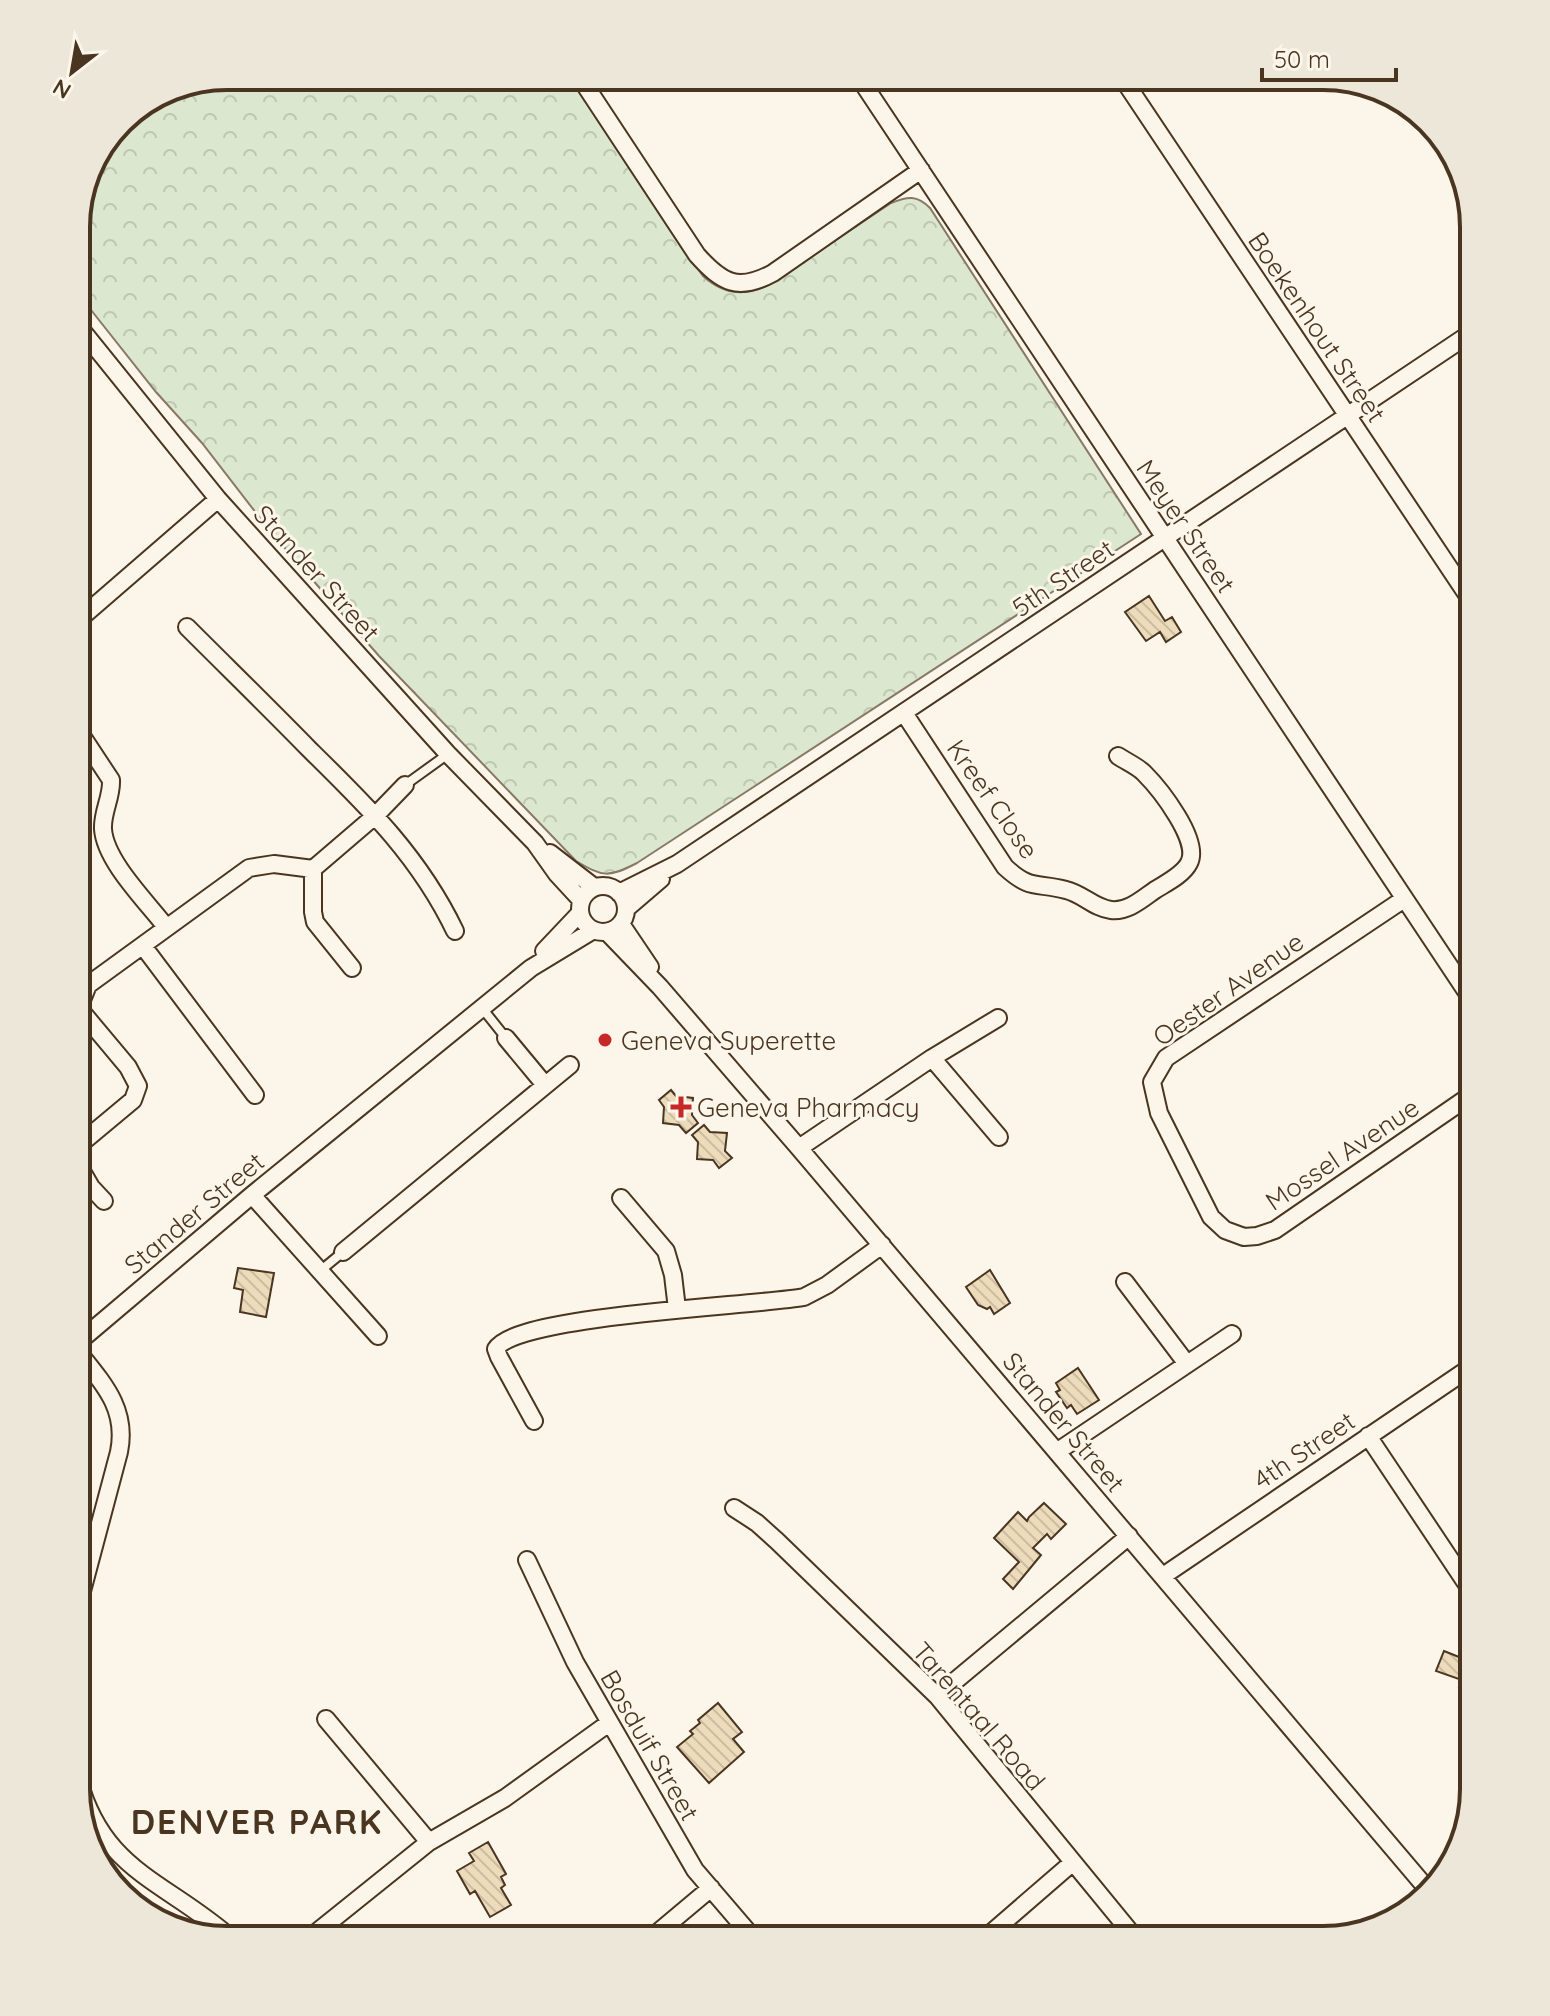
<svg xmlns="http://www.w3.org/2000/svg" width="1550" height="2016" font-family="Quicksand,sans-serif">
<defs>
<pattern id="forest-crowns" width="20" height="18" patternUnits="userSpaceOnUse" patternTransform="scale(2)"><rect width="20" height="18" fill="#dce7d0"/><path d="M2 6a3 3 0 1 1 6 0M12 15a3 3 0 1 1 6 0" fill="none" stroke="#bec7b2"/></pattern>
<pattern id="building-back-hatch" width="6" height="6" patternUnits="userSpaceOnUse" patternTransform="scale(2)"><rect width="6" height="6" fill="#ecdcbc"/><path d="M-1 5l2 2M0 0l6 6M5-1l2 2" fill="none" stroke="#ccbda1"/></pattern>
</defs>
<rect width="100%" height="100%" fill="#fbf6e9"/>
<!-- forest -->
<path fill="url(#forest-crowns)" stroke="#887966" stroke-width="2" d="M227,76H569L703,276C724,295 746,297 770,284L891,203C908,196 917,195 930,208L1141,534L637,863C608,878 603,877 576,861L379,656L270,531L202,443L156,392L76,291V217L92,160L127,114Z"/>
<!-- building -->
<path fill="url(#building-back-hatch)" stroke="#4a3520" stroke-width="2" d="M1149,596L1165,621L1172,617L1181,632L1166,642L1160,632L1146,641L1125,612Z
M671,1090L676,1096L693,1098L692,1115L698,1123L686,1133L679,1125L663,1123L664,1107L659,1100Z
M704,1125L710,1132L727,1133L725,1151L732,1158L719,1168L713,1160L697,1159L698,1142L692,1135Z
M238,1268L274,1273L266,1317L240,1312L243,1290L234,1288Z
M990,1270L1010,1303L994,1314L990,1307L987,1309L978,1305L966,1287Z
M1078,1368L1099,1400L1077,1414L1071,1405L1067,1408L1056,1392L1060,1390L1056,1383Z
M1044,1503L1066,1524L1051,1539L1047,1534L1033,1548L1041,1555L1013,1589L1003,1579L1019,1562L994,1538L1018,1512L1027,1521L1029,1517Z
M1444,1651L1474,1663V1693L1459,1687L1462,1680L1436,1671Z
M718,1703L742,1732L733,1739L744,1752L709,1783L677,1747L693,1734L690,1731L700,1723L698,1720Z
M488,1842L506,1874L501,1877L505,1885L501,1888L511,1905L490,1917L475,1891L470,1894L457,1871L474,1861L469,1853Z"/>
<g fill="none" stroke-linecap="round" stroke-linejoin="round">
<!-- service casing -->
<g stroke="#4a3520" stroke-width="12">
<path id="service" d="M405,785L448,754
M482,1008L506,1038
M320,1271L343,1252"/>
</g>
<!-- minor casing -->
<g stroke="#4a3520" stroke-width="20">
<path id="minor" d="M579,76L697,255C722,283 738,292 773,273L921,170
M858,76L1474,1003
M1121,76L1474,605
M76,323L218,499L448,754L535,843L557,874L581,900
M76,622L218,499
M187,627C228,668 269,708 309,749C367,806 419,856 455,931
M904,713L1005,867C1031,891 1036,882 1066,890C1083,894 1094,908 1111,910C1128,912 1142,899 1155,890C1166,883 1183,875 1189,863C1201,841 1160,789 1144,773C1137,766 1127,762 1118,756
M76,727L111,780C112,797 102,812 103,829C105,861 147,902 166,927
M550,853L594,887
M313,869V912L315,922L352,968
M580 909a23 23 0 1 1 46 0a23 23 0 1 1-46 0Z
M619,893L677,864L1474,331
M1404,899L1166,1058L1152,1082L1159,1113L1211,1217L1225,1230L1244,1237L1257,1236L1275,1230L1474,1093
M626,909L661,879
M621,924L650,967
M607,932L660,987L799,1148L1429,1891
M143,946L255,1095
M544,951L579,914
M76,973L88,985L249,868L274,864L313,869L376,815L405,785
M506,1038L545,1085
M932,1058L999,1137
M799,1148L932,1058L998,1018
M76,1151L79,1145L133,1100L138,1086L128,1067L82,1012L80,1005L88,985
M76,1161L91,1187L104,1201
M252,1195L378,1336
M621,1198L666,1251L673,1275L677,1309
M343,1252L570,1065
M1125,1282L1187,1364
M76,1344L252,1195L531,968L592,931
M534,1421L499,1357L496,1349C515,1315 756,1306 804,1297L827,1285L882,1245
M1368,1436L1474,1595
M1058,1451L1232,1334
M734,1508L757,1523L777,1541L937,1696L1137,1940
M527,1560L575,1662L695,1870L755,1940
M1163,1576L1474,1365
M76,1648L81,1595L119,1452C128,1408 102,1382 76,1349
M937,1696L1129,1536
M326,1719L429,1842
M76,1770C99,1872 166,1880 233,1940
M307,1940L429,1842L505,1798L609,1723
M649,1940L711,1888
M983,1940L1072,1863"/>
</g>
<!-- service -->
<use href="#service" stroke="#fbf6e9" stroke-width="8"/>
<!-- minor -->
<use href="#minor" stroke="#fbf6e9" stroke-width="16"/>
</g>
<!-- markers -->
<g fill="#c62828" stroke="#fbf6e9" stroke-width="3">
<circle cx="605" cy="1040" r="8"/>
<path d="M677 1095h8v8h8v8h-8v8h-8v-8h-8v-8h8z"/>
</g>
<g text-anchor="middle" dominant-baseline="central" stroke-width="6" stroke-linejoin="round" paint-order="stroke">
<!-- street labels -->
<g font-size="26" fill="#4a3520" stroke="#fbf6e9">
<text transform="translate(1317 327) rotate(56)">Boekenhout Street</text>
<text transform="translate(1186 526) rotate(56)">Meyer Street</text>
<text transform="translate(317 573) rotate(48)">Stander Street</text>
<text transform="translate(1063 578) rotate(-34)">5th Street</text>
<text transform="translate(993 799) rotate(55)">Kreef Close</text>
<text transform="translate(1228 989) rotate(-35)">Oester Avenue</text>
<text transform="translate(1342 1154) rotate(-34)">Mossel Avenue</text>
<text transform="translate(194 1213) rotate(-40)">Stander Street</text>
<text transform="translate(1064 1422) rotate(50)">Stander Street</text>
<text transform="translate(1304 1450) rotate(-34)">4th Street</text>
<text transform="translate(979 1716) rotate(49)">Tarentaal Road</text>
<text transform="translate(650 1745) rotate(60)">Bosduif Street</text>
</g>
<!-- poi labels -->
<g font-size="26" fill="#4a3520" stroke="#fbf6e9" text-anchor="start">
<text x="621" y="1040">Geneva Superette</text>
<text x="697" y="1107">Geneva Pharmacy</text>
</g>
<!-- district labels -->
<g font-size="34" font-weight="bold" letter-spacing="2" fill="#4a3520" stroke="#fbf6e9">
<text x="257" y="1821">DENVER PARK</text>
</g>
</g>
<!-- crop -->
<path d="M0 0H1550V2016H0ZM227 90H1323A137 137 0 0 1 1460 227V1789A137 137 0 0 1 1323 1926H227A137 137 0 0 1 90 1789V227A137 137 0 0 1 227 90Z" fill="#ede7d9" fill-rule="evenodd"/>
<path fill="none" stroke="#4a3520" stroke-width="4" d="M227 90H1323A137 137 0 0 1 1460 227V1789A137 137 0 0 1 1323 1926H227A137 137 0 0 1 90 1789V227A137 137 0 0 1 227 90Z"/>
<!-- north arrow -->
<g transform="translate(72 72) rotate(211)" stroke="#fbf6e9" stroke-width="6" paint-order="stroke">
<path d="M0-6L14 30L0 20L-14 30Z" fill="#4a3520"/>
<text y="-12" font-size="22" font-weight="bold" text-anchor="middle" fill="#4a3520">N</text>
</g>
<!-- scale -->
<path d="M1262 68v12h134v-12" fill="none" stroke="#4a3520" stroke-width="4"/>
<text x="1274" y="68" font-size="24" fill="#4a3520" stroke="#fbf6e9" stroke-width="6" paint-order="stroke">50 m</text>
</svg>
